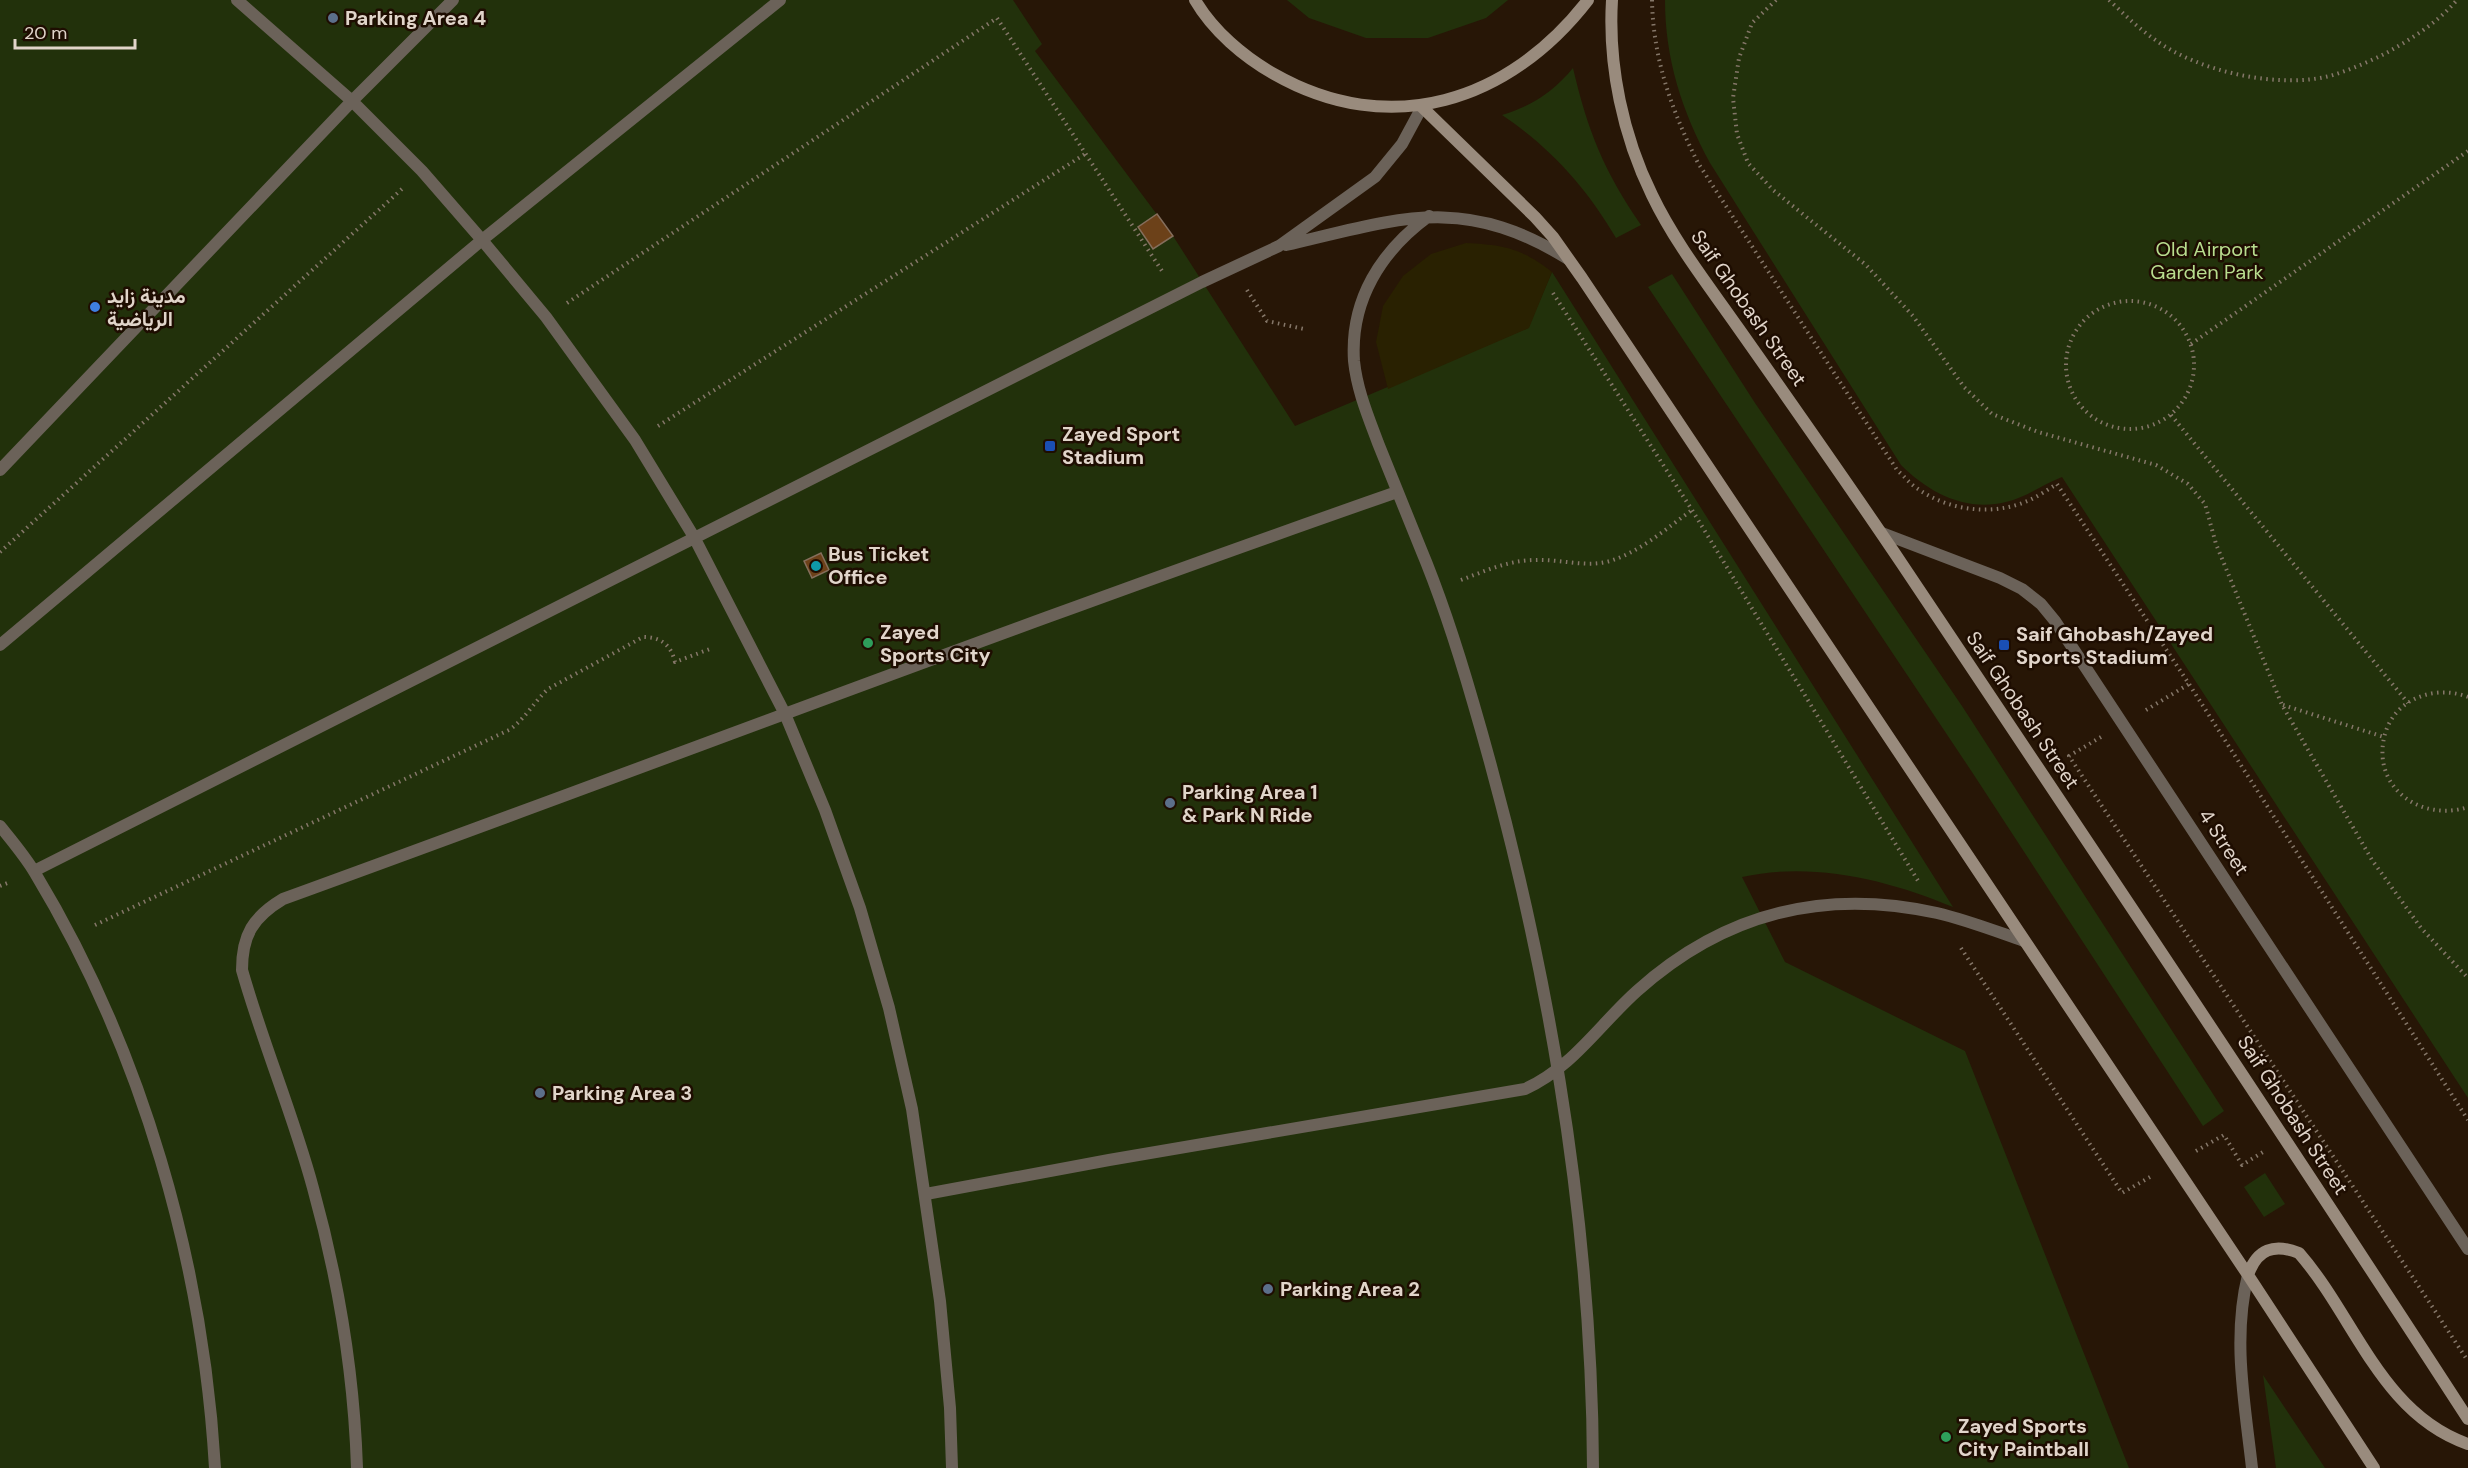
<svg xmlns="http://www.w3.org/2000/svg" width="2468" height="1468" font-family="'DM Sans',Vazirmatn,sans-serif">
<rect width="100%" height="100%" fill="#271606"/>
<!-- green -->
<path fill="#22310b" d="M0,0H1013L1042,44L1035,51L1173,236L1295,426L1528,328L1552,272L1953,907C1889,880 1812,861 1742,877L1785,962L1965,1051L2129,1468H0Z
M1287,0H1508L1486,18L1428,38H1366L1309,18Z
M1665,0H2468V1098L2062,477C2044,484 2026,497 2006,502C1966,512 1929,493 1901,465L1710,163C1682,111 1665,59 1665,0Z
M1573,68C1588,132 1604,171 1641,225L1616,238C1586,187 1551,148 1502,115C1532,106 1553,92 1573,68Z
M1672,274L1755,403L1962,706L2224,1111L2203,1126L1972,772L1648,287Z
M2265,1173L2285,1204L2264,1217L2244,1187Z
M2263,1375L2325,1468H2276Z"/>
<!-- sand -->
<path fill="#292101" d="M1466,243C1504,245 1521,248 1552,272L1529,328L1388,389L1376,342L1383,306L1403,276L1431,254Z"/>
<!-- building -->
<path fill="#6c4119" stroke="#856e5c" stroke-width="1.5" d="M1157,214L1173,236L1153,249L1138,227Z
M821,553L829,570L812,578L804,561Z"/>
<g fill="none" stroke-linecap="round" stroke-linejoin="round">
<!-- path -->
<path stroke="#857769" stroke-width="4" stroke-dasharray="1.5 4.5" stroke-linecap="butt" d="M1652,0C1653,59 1672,111 1698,163L1897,470C1904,476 1910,484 1918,489C1948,510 1990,516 2025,502C2036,498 2047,490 2057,484L2189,684L2468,1120
M1776,0L1752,23L1739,58L1733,98L1737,134L1748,163L1773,190L1866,265L1913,316L1964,387L1992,414L2038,432L2156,465L2188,484L2205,504L2216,544L2282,705L2372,860L2421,928L2468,978
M2109,0C2124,14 2138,28 2154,39C2198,72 2281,90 2333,75C2352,69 2371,61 2388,52C2413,38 2438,22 2457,0
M1247,290L1267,321L1304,329
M1553,293L1692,510L1920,884
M2066 365a64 64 0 1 1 128 0a64 64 0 1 1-128 0Z
M567,303L997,18L1162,271
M2191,344L2468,151
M2171,415L2408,703
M658,426L1085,154
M0,552L402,189
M1461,580C1485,571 1509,560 1536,560C1561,559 1586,568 1610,561C1640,552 1667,528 1692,510
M2468,697C2435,684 2392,699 2384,738C2373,789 2422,822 2468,807
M2283,705L2384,737
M2146,710L2189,684
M2101,737L2069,756L2468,1361
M0,886L10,882
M95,925L509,730C525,719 534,702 548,689L643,637C661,637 671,645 675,662L710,649
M1961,948L2122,1193L2150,1177
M2196,1151L2224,1135L2242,1165L2263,1152"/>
<!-- lane -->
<path stroke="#6b6259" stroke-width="12" d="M453,0L352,101L422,171L482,240L546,317L635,440L694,537L785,714L825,810L860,908L889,1008L912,1109L940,1301L950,1408L952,1468
M1429,216C1381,251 1350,300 1354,361C1357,390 1368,416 1378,443C1392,478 1406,512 1420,547C1441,597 1458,650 1473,702C1545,948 1592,1212 1593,1468
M1286,245C1398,219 1462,193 1568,259
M0,470L352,101L237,0
M1882,533L2000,578L2022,589L2041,604L2055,621L2468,1249
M0,645L482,240L780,0
M0,826C12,841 25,856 35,873C142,1050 203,1262 215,1468
M34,871L1202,282L1279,246L1375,177L1402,144L1422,107
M926,1194L1109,1160L1525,1089C1572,1068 1600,1024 1637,991C1724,913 1823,888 1937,913C1967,920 1995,931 2024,941
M357,1468C354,1375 338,1278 313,1188C293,1114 263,1044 242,970C242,935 253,917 283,899C655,764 1024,622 1397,492"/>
<!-- street -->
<path stroke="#6b6259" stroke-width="12" d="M2248,1275C2232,1339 2245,1404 2252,1468"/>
<!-- secondary -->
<path stroke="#998b7d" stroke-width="12" d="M1195,0C1213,31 1244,57 1274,74C1390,140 1509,102 1588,0
M1612,0C1608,66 1623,136 1652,195C1675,243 1709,286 1739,329C1794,407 1849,485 1902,564C2092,848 2282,1132 2468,1419
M1422,107L1535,217L1553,237L1582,278L2248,1275L2374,1468
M2248,1275C2257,1249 2274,1243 2299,1253C2355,1317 2381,1414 2468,1444"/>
</g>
<!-- markers -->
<g fill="#5c6f8a" stroke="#1e0d01" stroke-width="2">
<circle cx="333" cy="18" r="6"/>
<circle cx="1170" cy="803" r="6"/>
<circle cx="540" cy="1093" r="6"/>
<circle cx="1268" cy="1289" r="6"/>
</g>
<circle fill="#3f7fe0" stroke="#1e0d01" stroke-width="2" cx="95" cy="307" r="6"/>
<g fill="#1a4fb4" stroke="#1e0d01" stroke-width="2">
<rect x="1044" y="440" width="12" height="12" rx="3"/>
<rect x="1998" y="639" width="12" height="12" rx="3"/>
</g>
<circle fill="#0f9aa8" stroke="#1e0d01" stroke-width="2" cx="816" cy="566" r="6"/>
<g fill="#2e9e5b" stroke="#1e0d01" stroke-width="2">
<circle cx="868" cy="643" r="6"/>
<circle cx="1946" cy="1437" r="6"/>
</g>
<g text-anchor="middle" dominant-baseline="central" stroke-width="5" stroke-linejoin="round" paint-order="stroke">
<!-- poi labels -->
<g font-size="20" font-weight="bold" fill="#e1d5ca" stroke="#1e0d01" text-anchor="start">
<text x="345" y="18">Parking Area 4</text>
<text x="107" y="296">مدينة زايد<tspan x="107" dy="23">الرياضية</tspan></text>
<text x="1062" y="434">Zayed Sport<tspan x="1062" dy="23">Stadium</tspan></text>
<text x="828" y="554">Bus Ticket<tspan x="828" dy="23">Office</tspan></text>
<text x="880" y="632">Zayed<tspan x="880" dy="23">Sports City</tspan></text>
<text x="2016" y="634">Saif Ghobash/Zayed<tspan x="2016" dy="23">Sports Stadium</tspan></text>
<text x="1182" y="792">Parking Area 1<tspan x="1182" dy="23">&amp; Park N Ride</tspan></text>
<text x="552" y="1093">Parking Area 3</text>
<text x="1280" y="1289">Parking Area 2</text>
<text x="1958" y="1426">Zayed Sports<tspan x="1958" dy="23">City Paintball</tspan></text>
</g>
<!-- park labels -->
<g font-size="20" fill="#b8dd8e" stroke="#1e0d01">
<text x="2207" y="249">Old Airport<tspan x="2207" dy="23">Garden Park</tspan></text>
</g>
<!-- street labels -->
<g font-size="20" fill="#e1d5ca" stroke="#1e0d01">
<text transform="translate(1749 308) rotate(55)">Saif Ghobash Street</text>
<text transform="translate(2023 710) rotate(56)">Saif Ghobash Street</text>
<text transform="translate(2224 842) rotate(57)">4 Street</text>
<text transform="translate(2293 1115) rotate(57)">Saif Ghobash Street</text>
</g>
</g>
<!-- scale -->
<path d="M15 39v9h120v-9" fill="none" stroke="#e1d5ca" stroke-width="3"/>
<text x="24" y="39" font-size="18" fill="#e1d5ca" stroke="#1e0d01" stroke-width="4.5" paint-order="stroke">20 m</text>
</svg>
